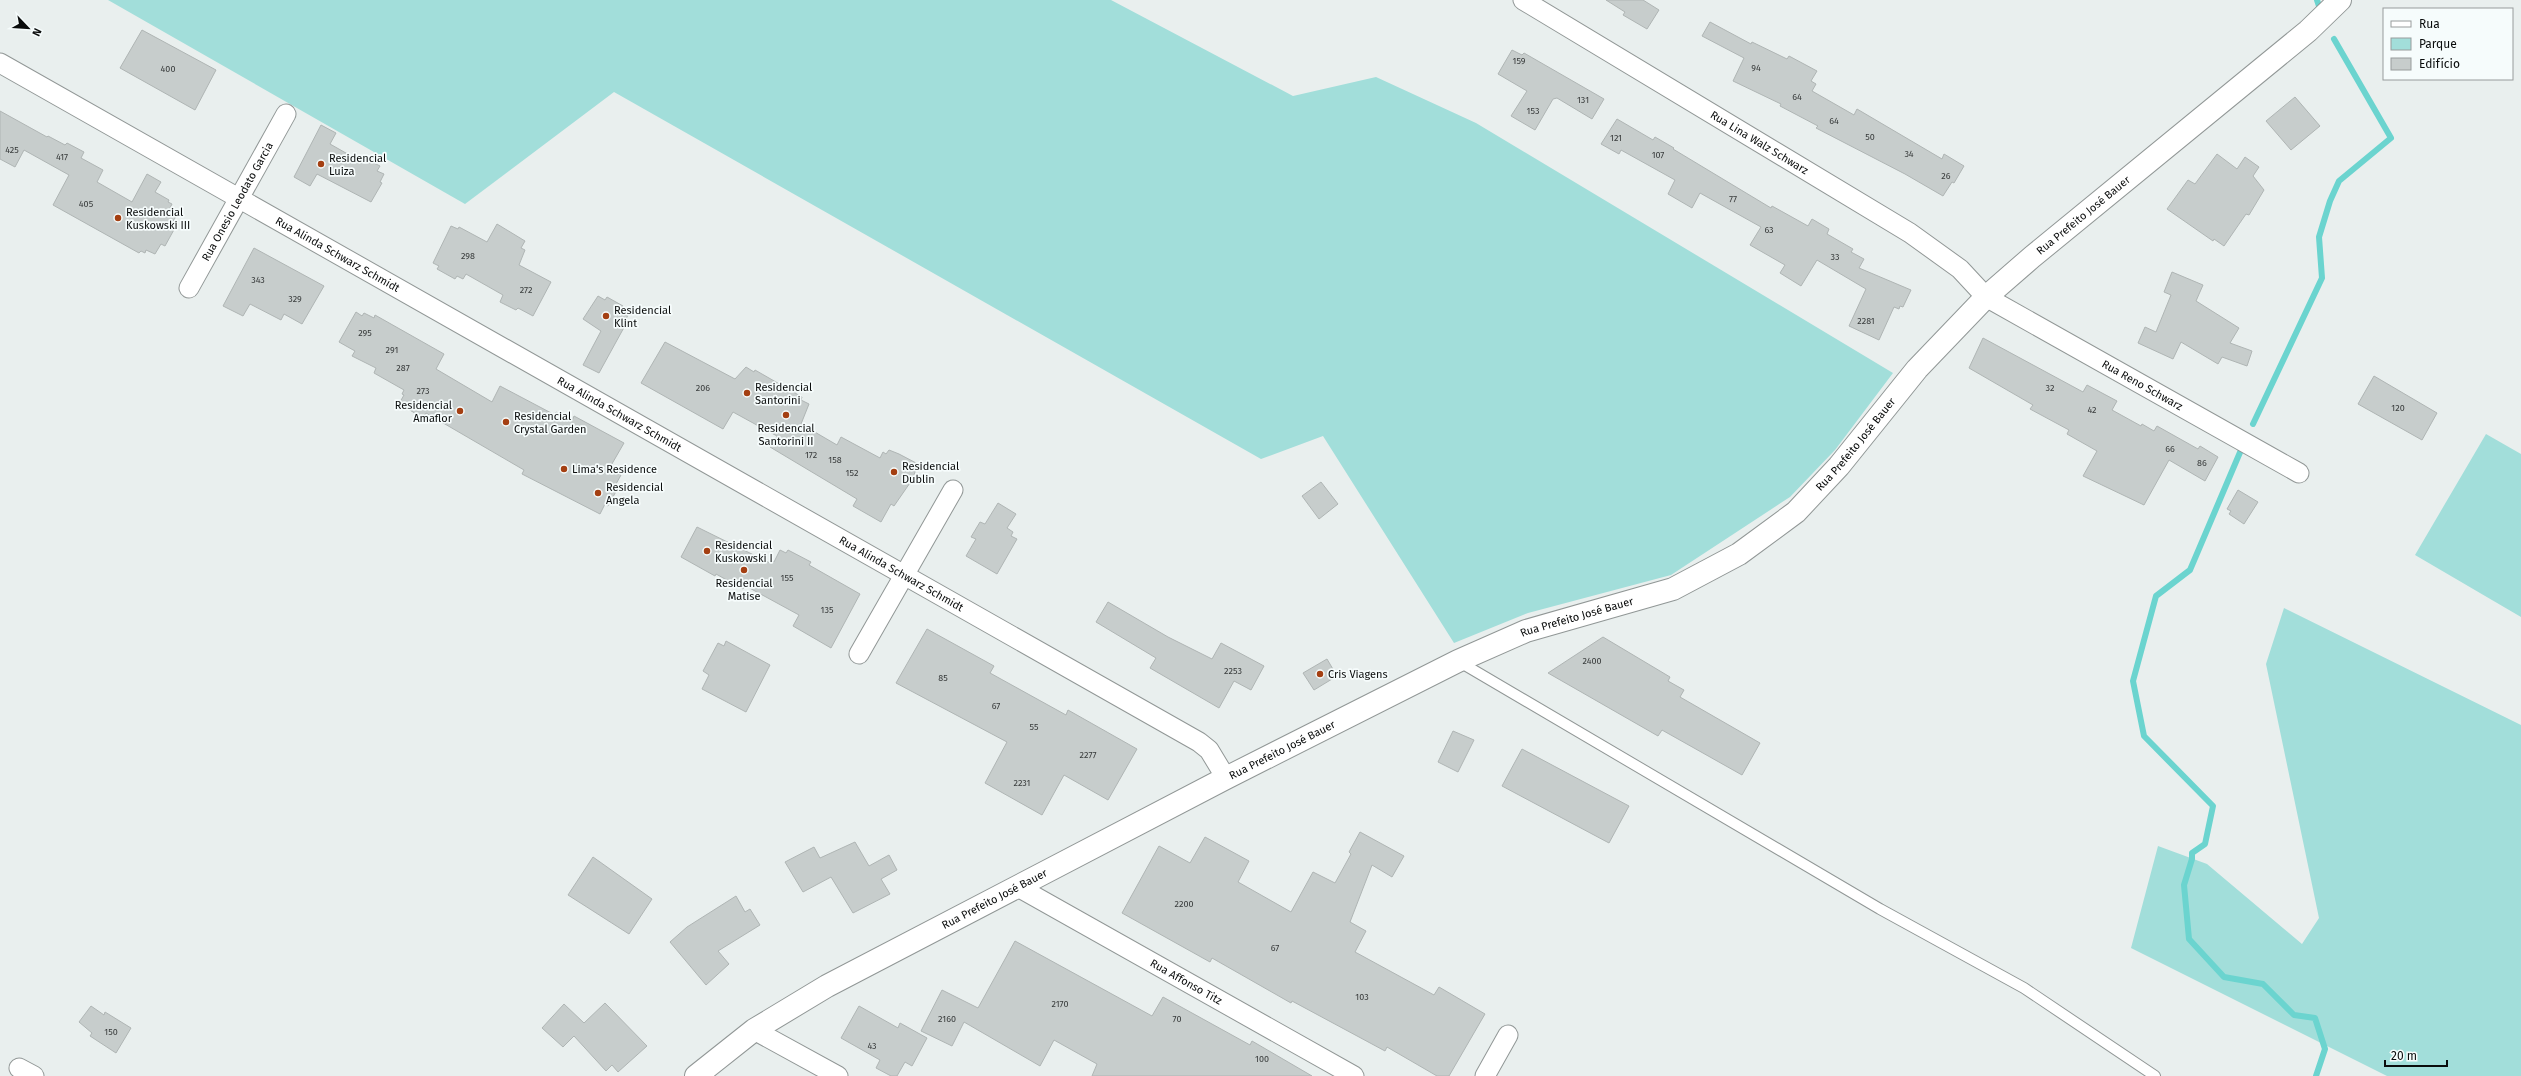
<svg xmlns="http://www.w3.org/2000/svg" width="2521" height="1076" font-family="'Fira Sans',sans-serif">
<rect width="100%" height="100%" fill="#e9efee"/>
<!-- green -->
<path fill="#a2deda" d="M108,0H1111L1293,96L1376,77L1476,123L1893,373L1835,450L1790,497L1671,575L1528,613L1454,643L1323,436L1261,459L614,92L465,204Z
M2486,434L2521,454V617L2415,555Z
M2284,608L2521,725V1076H2387L2131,948L2158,846L2207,864L2302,944L2319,918L2266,664Z"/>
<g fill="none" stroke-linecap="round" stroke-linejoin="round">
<!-- stream -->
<path stroke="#6bd4cf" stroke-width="6" d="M2317,0L2319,6
M2253,424L2322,278L2319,237L2330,201L2339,181L2391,138L2334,39
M2241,450L2190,570L2156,596L2133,681L2144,736L2213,806L2205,844L2192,853V859L2184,885L2189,939L2224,977L2263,984L2294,1015L2315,1018L2325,1049L2316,1076"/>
</g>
<!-- building -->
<path fill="#c7cdcc" stroke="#afb5b4" d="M1606,0H1643L1659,10L1647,29L1623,15L1625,12Z
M1710,22L1751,44L1752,42L1787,59L1789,56L1817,71L1811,81L1816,84L1812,91L1854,115L1857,109L1942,159L1944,154L1964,166L1954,183L1952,182L1943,196L1905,174L1816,128L1818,126L1780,106L1781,104L1733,81L1744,58L1702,36Z
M142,30L216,70L195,110L120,68Z
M1512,50L1522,55L1524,53L1604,99L1592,119L1557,98L1553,99L1535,130L1511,116L1527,91L1498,74Z
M2295,97L2320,126L2291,150L2266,121Z
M0,111L47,137L48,136L65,145L67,143L84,152L81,158L103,170L97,182L132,202L147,174L161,182L155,192L169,200L168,202L172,204L170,208L178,213L172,223L176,226L165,246L161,244L155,254L146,250L145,253L141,251L139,253L53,205L69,175L24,150L15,167L0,159Z
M1617,119L1653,140L1655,137L1674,148L1673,149L1771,208L1772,206L1808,226L1812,219L1829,229L1827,234L1853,249L1851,252L1864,259L1859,268L1911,290L1903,307L1900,306L1899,309L1894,307L1879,340L1849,326L1866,289L1817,260L1801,286L1780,273L1785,265L1750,245L1761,227L1700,193L1692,208L1668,194L1675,180L1621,150L1619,154L1601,144Z
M321,125L336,133L330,144L360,161L362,157L380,166L377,171L384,174L380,182L382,183L371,202L317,174L310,186L294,177Z
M2217,154L2237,169L2245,157L2259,167L2253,176L2264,190L2249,215L2246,214L2224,246L2214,239L2213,241L2167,209L2188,180L2195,184Z
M497,224L525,241L521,248L525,250L519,265L551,282L533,316L518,308L516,310L500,302L503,295L466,274L463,279L457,276L455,279L437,269L439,266L433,263L451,226L458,229L459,227L487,242Z
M254,248L324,286L302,324L284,314L281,320L250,304L243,316L223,306Z
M2172,272L2203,285L2196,301L2239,328L2230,343L2252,351L2247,366L2222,357L2218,364L2181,342L2173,359L2138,343L2145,327L2156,332L2171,295L2164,292Z
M598,296L605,300L607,297L623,306L621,309L629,313L625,321L627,322L599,373L583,365L601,331L583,319Z
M356,312L362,316L364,313L374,318L375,315L444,354L436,369L492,402L500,386L555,415L556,412L572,421L574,416L624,443L609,469L621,475L616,484L619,486L608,506L605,504L600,514L522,474L524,470L426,413L423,418L408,409L409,407L400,402L404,395L402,394L404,390L374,373L376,368L352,356L355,351L339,342Z
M1983,338L2083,392L2087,385L2117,401L2112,410L2141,426L2142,424L2154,431L2157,426L2198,449L2200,446L2218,457L2205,481L2169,460L2144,505L2083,476L2097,451L2067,434L2069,430L2030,409L2033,405L1969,368Z
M665,342L735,379L746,367L754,372L755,370L802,397L801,400L809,404L801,424L837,445L841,437L880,458L883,452L886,454L889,450L899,454L918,464L912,480L894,506L891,504L881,522L853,506L857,499L770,447L777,436L764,429L733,412L723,429L641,383Z
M2374,376L2437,413L2422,440L2358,404Z
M1321,482L1338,504L1319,519L1302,496Z
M2238,490L2258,502L2244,524L2229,514L2231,511L2227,509Z
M998,503L1016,514L1007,528L1013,532L1011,536L1017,539L997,574L966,556L976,539L971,537L980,522L985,524Z
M697,527L770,563L771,560L774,562L780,550L786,553L788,550L811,562L809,565L860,594L831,648L793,626L799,615L744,585L743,589L716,574L715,576L681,557Z
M1108,602L1168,637L1212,659L1221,643L1264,666L1251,690L1234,681L1219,708L1150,668L1156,658L1096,622Z
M927,629L994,666L990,673L1066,715L1068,710L1137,749L1108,800L1064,775L1042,815L985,783L1007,742L896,683Z
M1603,637L1670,677L1668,681L1684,690L1680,697L1760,743L1742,775L1662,730L1658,736L1548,673Z
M726,641L770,665L746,712L702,689L709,675L703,671L718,643L724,646Z
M1327,659L1337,676L1314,690L1303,673Z
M1453,731L1474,740L1458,772L1438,762Z
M1522,749L1629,806L1609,843L1502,786Z
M1360,832L1404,856L1392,877L1372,865L1350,922L1366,931L1355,952L1434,995L1439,987L1485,1014L1449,1076H1437L1387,1047L1385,1051L1292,1001L1291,1003L1212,958L1210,962L1122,913L1159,846L1190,863L1205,837L1249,861L1238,882L1291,912L1313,872L1335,883L1351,854L1349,852Z
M855,842L869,866L889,855L897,870L881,879L890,894L853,913L831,877L803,892L785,862L814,847L820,858Z
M593,857L652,899L629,934L568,895Z
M736,896L745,912L750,909L760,925L718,951L729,964L706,985L670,942L687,927Z
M1015,941L1152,1016L1163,997L1250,1045L1252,1041L1312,1076H1092L1097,1064L1054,1040L1040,1066L964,1022L952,1046L921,1031L942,990L978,1008Z
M605,1003L647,1046L618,1072L612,1065L606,1071L574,1036L563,1047L542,1028L564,1004L584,1023Z
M91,1006L104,1015L105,1012L131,1028L116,1053L90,1036L92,1033L79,1022Z
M859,1006L898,1028L900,1023L927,1038L912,1066L905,1062L897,1076H891L876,1068L880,1060L841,1038Z"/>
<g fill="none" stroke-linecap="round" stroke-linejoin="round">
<!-- service casing -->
<g stroke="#919796" stroke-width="12">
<path id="service" d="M1458,661L1880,909L2024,988L2155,1076"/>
</g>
<!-- minor casing -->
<g stroke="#919796" stroke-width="21">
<g id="minor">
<path id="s1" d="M1523,0L1910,233L1960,269L1986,297L2299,473"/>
<path id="s2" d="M0,63L1199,742L1209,750L1226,778"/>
<path id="s3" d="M189,288L286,114"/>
<path d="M859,654L953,490"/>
<path id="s4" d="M1018,887L1354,1076"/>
<path d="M754,1030L838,1076"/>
<path d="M19,1068L34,1076"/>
<path d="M1485,1076L1508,1035"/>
</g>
</g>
<!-- tertiary casing -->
<g stroke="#919796" stroke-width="24">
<g id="tertiary">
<path id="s5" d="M696,1076L754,1030L827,986L1226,778L1458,661L1526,631L1673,589L1739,554L1796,512L1839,466L1917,369L1986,297L2032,257L2308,31L2340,0"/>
</g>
</g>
<!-- service -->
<use href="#service" stroke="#fff" stroke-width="10"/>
<!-- minor -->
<use href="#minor" stroke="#fff" stroke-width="19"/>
<!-- tertiary -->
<use href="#tertiary" stroke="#fff" stroke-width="22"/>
</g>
<!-- markers -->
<g fill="#a43f12" stroke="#f6fcfc" stroke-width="1.5">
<circle cx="321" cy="164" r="4"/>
<circle cx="118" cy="218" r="4"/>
<circle cx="606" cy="316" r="4"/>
<circle cx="747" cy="393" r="4"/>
<circle cx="460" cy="411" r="4"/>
<circle cx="786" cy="415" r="4"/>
<circle cx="506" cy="422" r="4"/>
<circle cx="564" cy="469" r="4"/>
<circle cx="894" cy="472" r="4"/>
<circle cx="598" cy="493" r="4"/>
<circle cx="707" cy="551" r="4"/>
<circle cx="744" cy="570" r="4"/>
<circle cx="1320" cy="674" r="4"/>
</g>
<g text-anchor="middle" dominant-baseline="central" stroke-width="3.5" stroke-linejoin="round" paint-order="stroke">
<!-- number labels -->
<g font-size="9" fill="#393c3c">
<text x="1519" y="61">159</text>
<text x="1756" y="68">94</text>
<text x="168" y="69">400</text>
<text x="1797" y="97">64</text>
<text x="1583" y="100">131</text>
<text x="1533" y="111">153</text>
<text x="1834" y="121">64</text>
<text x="1870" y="137">50</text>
<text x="1616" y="138">121</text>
<text x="12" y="150">425</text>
<text x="1909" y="154">34</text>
<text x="1658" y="155">107</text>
<text x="62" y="157">417</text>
<text x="1946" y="176">26</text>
<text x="1733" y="199">77</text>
<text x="86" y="204">405</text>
<text x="1769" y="230">63</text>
<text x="468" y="256">298</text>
<text x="1835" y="257">33</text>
<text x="258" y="280">343</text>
<text x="526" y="290">272</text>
<text x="295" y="299">329</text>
<text x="1866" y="321">2281</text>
<text x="365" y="333">295</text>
<text x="392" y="350">291</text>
<text x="403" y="368">287</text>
<text x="703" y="388">206</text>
<text x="2050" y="388">32</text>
<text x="423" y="391">273</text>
<text x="2398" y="408">120</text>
<text x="2092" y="410">42</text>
<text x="2170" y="449">66</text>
<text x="811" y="455">172</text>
<text x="835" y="460">158</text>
<text x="2202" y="463">86</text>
<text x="852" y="473">152</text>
<text x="787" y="578">155</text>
<text x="827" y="610">135</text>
<text x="1592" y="661">2400</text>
<text x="1233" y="671">2253</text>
<text x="943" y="678">85</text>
<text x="996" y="706">67</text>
<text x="1034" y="727">55</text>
<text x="1088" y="755">2277</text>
<text x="1022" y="783">2231</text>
<text x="1184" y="904">2200</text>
<text x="1275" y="948">67</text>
<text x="1362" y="997">103</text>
<text x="1060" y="1004">2170</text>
<text x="947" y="1019">2160</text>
<text x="1177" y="1019">70</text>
<text x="111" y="1032">150</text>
<text x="872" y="1046">43</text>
<text x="1262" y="1059">100</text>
</g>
<!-- street labels -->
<g font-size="11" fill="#0a0c0c" stroke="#f6fcfc">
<text stroke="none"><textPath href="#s1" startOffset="276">Rua Lina Walz Schwarz</textPath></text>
<text stroke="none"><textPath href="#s3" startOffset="99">Rua Onesio Leodato Garcia</textPath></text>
<text stroke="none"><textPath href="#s5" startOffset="1656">Rua Prefeito José Bauer</textPath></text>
<text stroke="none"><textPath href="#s2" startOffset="388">Rua Alinda Schwarz Schmidt</textPath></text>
<text stroke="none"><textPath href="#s1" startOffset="731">Rua Reno Schwarz</textPath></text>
<text stroke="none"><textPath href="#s2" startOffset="712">Rua Alinda Schwarz Schmidt</textPath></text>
<text stroke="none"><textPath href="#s5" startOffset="1332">Rua Prefeito José Bauer</textPath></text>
<text stroke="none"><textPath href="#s2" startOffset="1036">Rua Alinda Schwarz Schmidt</textPath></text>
<text stroke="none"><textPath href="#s5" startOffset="996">Rua Prefeito José Bauer</textPath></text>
<text stroke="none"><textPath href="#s5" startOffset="672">Rua Prefeito José Bauer</textPath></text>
<text stroke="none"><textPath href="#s5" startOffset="348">Rua Prefeito José Bauer</textPath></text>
<text stroke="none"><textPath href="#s4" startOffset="193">Rua Affonso Titz</textPath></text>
</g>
<!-- poi labels -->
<g font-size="11" fill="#0a0c0c" stroke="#f6fcfc" text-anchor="start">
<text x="329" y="158">Residencial<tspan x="329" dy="13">Luiza</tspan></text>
<text x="126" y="212">Residencial<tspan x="126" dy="13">Kuskowski III</tspan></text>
<text x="614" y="310">Residencial<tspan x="614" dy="13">Klint</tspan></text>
<text x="755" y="387">Residencial<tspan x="755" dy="13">Santorini</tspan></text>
<text x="452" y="405" text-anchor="end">Residencial<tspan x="452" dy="13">Amaflor</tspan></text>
<text x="514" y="416">Residencial<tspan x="514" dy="13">Crystal Garden</tspan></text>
<text x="786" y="428" text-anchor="middle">Residencial<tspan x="786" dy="13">Santorini II</tspan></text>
<text x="902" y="466">Residencial<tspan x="902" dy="13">Dublin</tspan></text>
<text x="572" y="469">Lima's Residence</text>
<text x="606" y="487">Residencial<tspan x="606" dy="13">Angela</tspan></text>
<text x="715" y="545">Residencial<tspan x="715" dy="13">Kuskowski I</tspan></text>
<text x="744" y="583" text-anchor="middle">Residencial<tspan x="744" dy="13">Matise</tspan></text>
<text x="1328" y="674">Cris Viagens</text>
</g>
</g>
<!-- legend -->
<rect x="2383" y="8" width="130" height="72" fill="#f6fcfc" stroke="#989c9c"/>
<rect x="2391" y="21" width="20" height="6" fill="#ffffff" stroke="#989c9c"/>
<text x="2419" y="28" font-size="12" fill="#0a0c0c">Rua</text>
<rect x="2391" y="38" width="20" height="12" fill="#a2deda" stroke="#989c9c"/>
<text x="2419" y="48" font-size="12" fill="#0a0c0c">Parque</text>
<rect x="2391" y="58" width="20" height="12" fill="#c7cdcc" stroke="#989c9c"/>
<text x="2419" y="68" font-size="12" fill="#0a0c0c">Edifício</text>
<!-- north arrow -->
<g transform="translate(28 28) rotate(115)" stroke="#f6fcfc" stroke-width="3" paint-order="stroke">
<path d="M0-3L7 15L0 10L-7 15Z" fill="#0a0c0c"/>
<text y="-6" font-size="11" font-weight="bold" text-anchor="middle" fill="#0a0c0c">N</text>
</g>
<!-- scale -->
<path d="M2385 1060v6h62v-6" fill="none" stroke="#0a0c0c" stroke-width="2"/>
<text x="2391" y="1060" font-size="12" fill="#0a0c0c" stroke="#f6fcfc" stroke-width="3" paint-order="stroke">20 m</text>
</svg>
